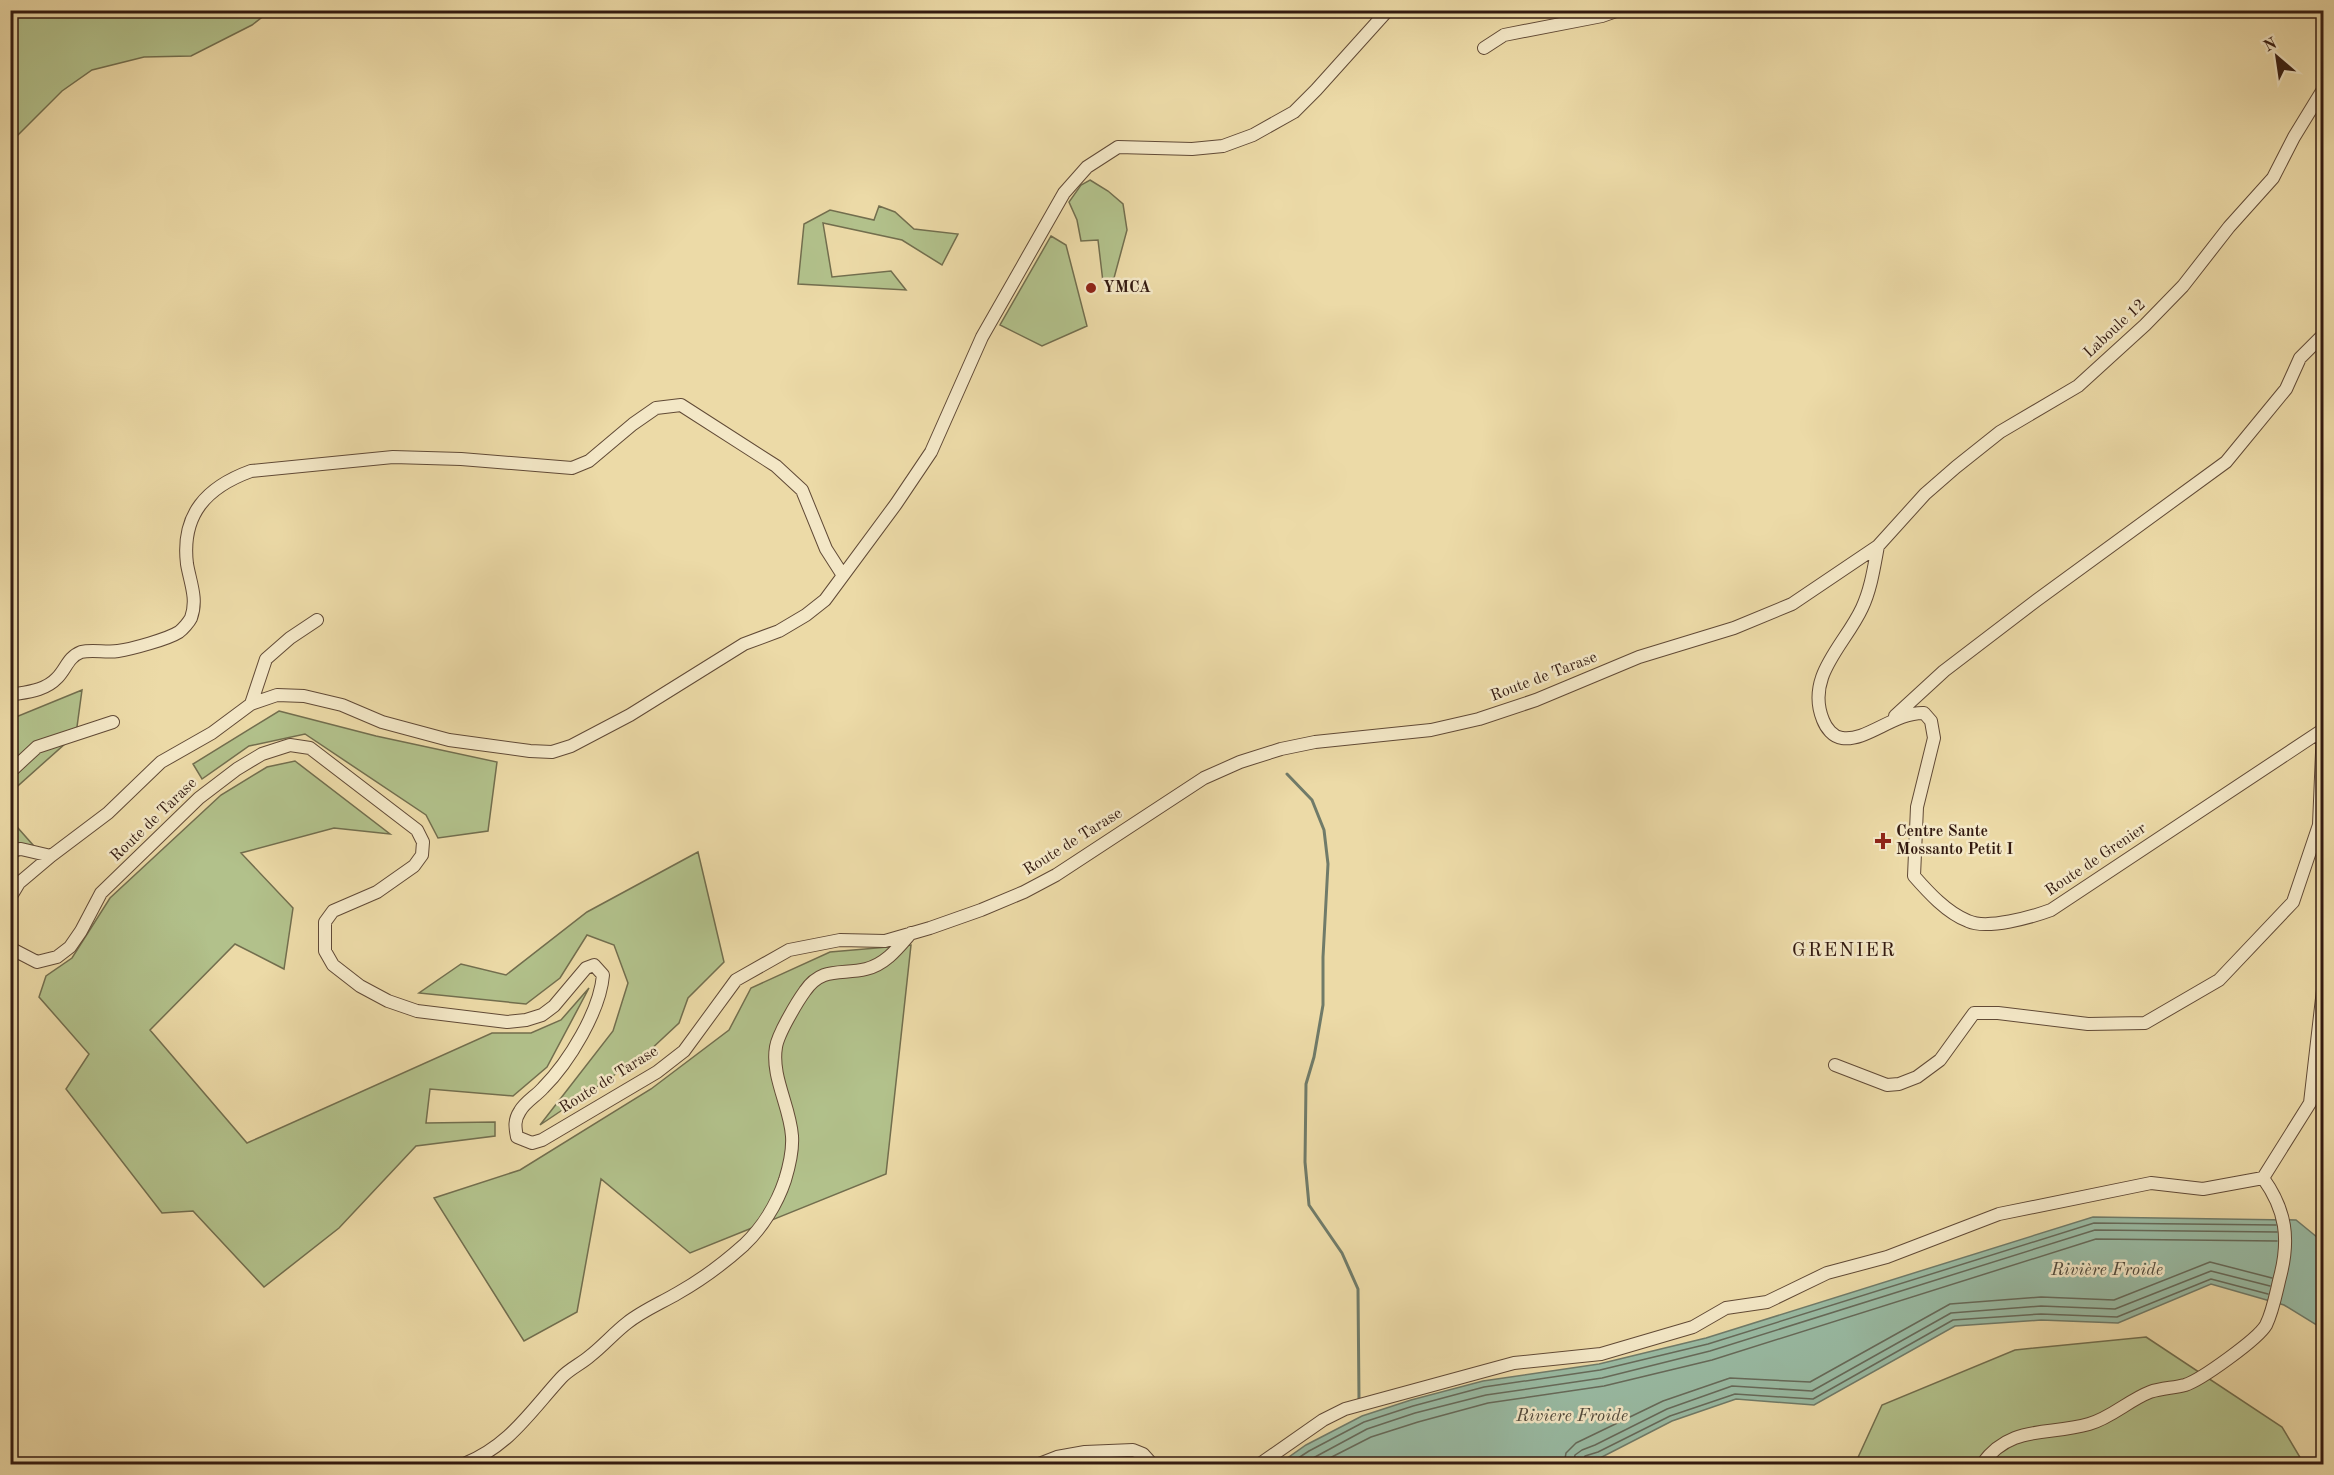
<svg xmlns="http://www.w3.org/2000/svg" width="2334" height="1475" font-family="'Old Standard TT',serif">
<rect width="100%" height="100%" fill="#ecdaa7"/>
<filter id="stains"><feTurbulence type="fractalNoise" baseFrequency=".00333" numOctaves="4"/><feColorMatrix values="0 0 0 0 .2 0 0 0 0 .09 0 0 0 0 .02 0 0 0 .5 -.17"/></filter>
<radialGradient id="worn" r=".72"><stop offset=".6" stop-color="#630" stop-opacity="0"/><stop offset="1" stop-color="#630" stop-opacity=".3"/></radialGradient>
<!-- green -->
<path fill="#b2c18b" stroke="#726e4e" stroke-width="1.5" d="M11,10H270V11L252,25L191,56L144,57L92,70L62,91L11,142Z
M1090,180L1108,191L1123,204L1127,230L1114,278L1103,282L1098,240L1081,241L1077,220L1069,202L1081,185Z
M879,206L895,212L914,229L958,234L942,265L902,240L823,223L832,277L891,271L906,290L798,284L804,224L830,210L874,220Z
M1051,236L1066,245L1087,326L1042,346L1000,325Z
M82,690L76,734L11,792V719Z
M279,711L376,736L497,762L488,831L438,838L426,815L305,734L249,746L202,779L193,764Z
M295,761L390,834L334,828L241,853L293,908L284,969L235,944L150,1030L247,1143L492,1033H531L561,1020L589,988L547,1067L513,1096L430,1089L426,1123L495,1122V1136L416,1146L339,1228L264,1287L193,1211L162,1213L66,1089L89,1054L39,997L46,976L72,958L110,898L221,795L267,767Z
M10,819L33,845L11,862H10Z
M698,852L724,962L688,998L679,1023L647,1053L540,1125L613,1031L628,983L614,945L587,935L560,978L526,1004L419,993L461,964L506,975L587,912Z
M911,945L886,1174L690,1253L601,1179L577,1312L524,1341L434,1198L520,1170L651,1089L729,1030L751,988L830,952Z
M2146,1337L2282,1427L2304,1464H1855L1882,1405L2015,1350Z"/>
<!-- water -->
<path fill="#99bba4" stroke="#707b69" stroke-width="1.5" d="M2093,1217L2296,1220L2323,1242V1329L2284,1305L2211,1284L2118,1323L2041,1320L1955,1326L1814,1405L1736,1399L1672,1421L1600,1458L1578,1464H1279L1306,1445L1362,1416L1411,1400L1483,1381L1599,1364L1706,1338Z"/>
<g fill="none" stroke-linecap="round" stroke-linejoin="round">
<!-- shore -->
<path stroke="#666a5a" stroke-width="1.5" d="M1289,1464L1309,1451L1364,1422L1413,1406L1484,1387L1600,1370L1708,1344L2094,1223L2276,1225
M1302,1464L1367,1429L1415,1413L1486,1395L1602,1378L1710,1351L2095,1230L2277,1232
M1318,1464L1371,1437L1418,1422L1488,1403L1604,1386L1712,1360L2096,1239L2277,1241
M1564,1464L1566,1453L1576,1443L1663,1401L1730,1378L1810,1382L1950,1304L2041,1297L2114,1300L2210,1262L2272,1278
M1573,1464L1575,1455L1582,1450L1595,1445L1667,1409L1732,1386L1812,1391L1951,1313L2041,1306L2115,1309L2211,1271L2270,1286
M1581,1464L1585,1456L1598,1452L1670,1416L1735,1394L1813,1399L1953,1320L2041,1314L2117,1317L2211,1279L2268,1294"/>
<!-- stream -->
<path stroke="#707b69" stroke-width="3" d="M1287,774L1312,800L1324,830L1328,864L1323,957V1005L1314,1057L1306,1084L1305,1162L1309,1205L1342,1253L1358,1289L1359,1400"/>
<!-- street casing -->
<g stroke="#614a36" stroke-width="14">
<path id="street" d="M1484,48L1504,35L1602,16L1619,10
M1878,546C1874,567 1871,589 1862,608C1845,645 1805,676 1823,720C1826,728 1833,737 1842,738C1866,742 1895,712 1924,713L1931,721L1934,738L1917,807L1914,876C1928,892 1947,913 1968,921C1987,930 2032,917 2051,910L2324,729
M10,695C26,692 45,691 57,678C66,669 68,657 81,652C93,649 106,653 118,651C132,649 168,639 179,632C183,629 189,622 191,618C198,599 190,582 187,564C181,514 207,487 251,471L393,457L461,459L572,468L589,461L633,424L656,408L681,405L776,466L802,490L826,549L842,574
M251,704L266,659L290,638L317,620
M1895,716L1944,671L2037,600L2226,462L2286,389L2300,358L2324,334
M10,772L37,747L113,722
M10,850L21,849L51,856
M10,898L19,883L51,856L108,813L161,762L212,733L251,704L277,695L304,696L342,705L382,722L449,740L530,751L552,752L571,746L630,715L744,644L779,631L806,615L825,600L896,504L931,452L982,337L1064,193L1087,167L1118,147L1192,149L1223,146L1253,135L1294,112L1316,90L1388,10
M10,948L37,962L57,957L70,947L81,931L101,893L199,798L237,769L262,754L290,745L310,748L417,830L423,842L422,855L414,866L377,892L333,911L325,922V951L333,965L360,986L388,1001L417,1011L507,1022L526,1020L542,1015L554,1006L586,968L594,965L603,975C600,1011 569,1062 543,1088C536,1096 525,1102 520,1111C514,1120 515,1127 517,1137L532,1143L542,1140L657,1072L684,1051L736,980L789,950L840,940L885,941L930,928L981,910L1024,892L1056,875L1204,778L1240,762L1281,749L1315,742L1431,730L1479,719L1536,700L1639,657L1734,628L1792,604L1878,546L1925,494L1956,467L2000,432L2078,386L2145,325L2183,286L2229,227L2273,178L2294,137L2324,88
M1835,1065L1887,1085L1899,1084L1917,1077L1940,1060L1974,1013H1998L2088,1024L2145,1023L2219,980L2293,902L2319,825L2323,729
M464,1464C509,1446 530,1412 561,1378C569,1369 581,1364 590,1356C603,1346 614,1333 627,1323C642,1311 661,1303 678,1293C701,1280 724,1263 744,1245C762,1228 777,1204 785,1180C789,1167 793,1150 792,1136C790,1106 771,1077 776,1047C778,1034 797,1002 805,991C822,966 842,975 866,969C886,964 898,948 911,933
M1039,1464L1057,1457L1085,1452L1133,1450L1143,1454L1152,1464
M1260,1464L1323,1420L1345,1409L1514,1363L1601,1354L1693,1327L1726,1308L1767,1302L1827,1273L1887,1257L1999,1214L2151,1183L2203,1189L2263,1178
M1982,1464C2011,1424 2048,1436 2089,1424C2111,1418 2129,1400 2150,1392C2161,1388 2174,1388 2185,1385C2201,1380 2258,1339 2266,1325C2273,1311 2276,1293 2280,1277C2290,1239 2286,1210 2263,1178L2310,1103L2324,981"/>
</g>
<!-- street -->
<use href="#street" stroke="#f3e7c6" stroke-width="12"/>
</g>
<!-- markers -->
<g fill="#8f2418" stroke="#f3e7c6" stroke-width="2">
<circle cx="1091" cy="288" r="6"/>
<path d="M1880 832h6v6h6v6h-6v6h-6v-6h-6v-6h6z"/>
</g>
<g text-anchor="middle" dominant-baseline="central" stroke-width="5" stroke-linejoin="round" paint-order="stroke">
<!-- poi labels -->
<g font-size="16" font-weight="bold" fill="#331a10" stroke="#f3e7c6" text-anchor="start">
<text x="1103" y="288">YMCA</text>
<text x="1896" y="832">Centre Sante<tspan x="1896" dy="18">Mossanto Petit I</tspan></text>
</g>
<!-- street labels -->
<g font-size="16" fill="#331a10" stroke="#f3e7c6">
<text transform="translate(2115 329) rotate(-43)">Laboule 12</text>
<text transform="translate(1544 677) rotate(-21)">Route de Tarase</text>
<text transform="translate(154 820) rotate(-44)">Route de Tarase</text>
<text transform="translate(1073 842) rotate(-32)">Route de Tarase</text>
<text transform="translate(2096 860) rotate(-34)">Route de Grenier</text>
<text transform="translate(609 1080) rotate(-32)">Route de Tarase</text>
</g>
<!-- water labels -->
<g font-size="18" font-style="italic" fill="#524a3c" stroke="#f3e7c6">
<text x="2107" y="1270">Rivière Froide</text>
<text x="1572" y="1416">Riviere Froide</text>
</g>
<!-- quarter labels -->
<g font-size="20" letter-spacing="1.5" fill="#331a10" stroke="#f3e7c6">
<text x="1844" y="951">GRENIER</text>
</g>
</g>
<!-- margin -->
<rect width="2334" height="1475" fill="none" stroke="#ecdaa7" stroke-width="36"/>
<rect x="12" y="12" width="2310" height="1451" fill="none" stroke="#331a10" stroke-width="3"/>
<rect x="18" y="18" width="2298" height="1439" fill="none" stroke="#331a10" stroke-width="1.5"/>
<!-- north arrow -->
<g transform="translate(2277 57) rotate(331)" stroke="#f3e7c6" stroke-width="4.5" paint-order="stroke">
<path d="M0-4.5L10 22L0 15L-10 22Z" fill="#331a10"/>
<text y="-9" font-size="16" font-weight="bold" text-anchor="middle" fill="#331a10">N</text>
</g>
<rect width="100%" height="100%" filter="url(#stains)"/>
<rect width="100%" height="100%" fill="url(#worn)"/>
</svg>
